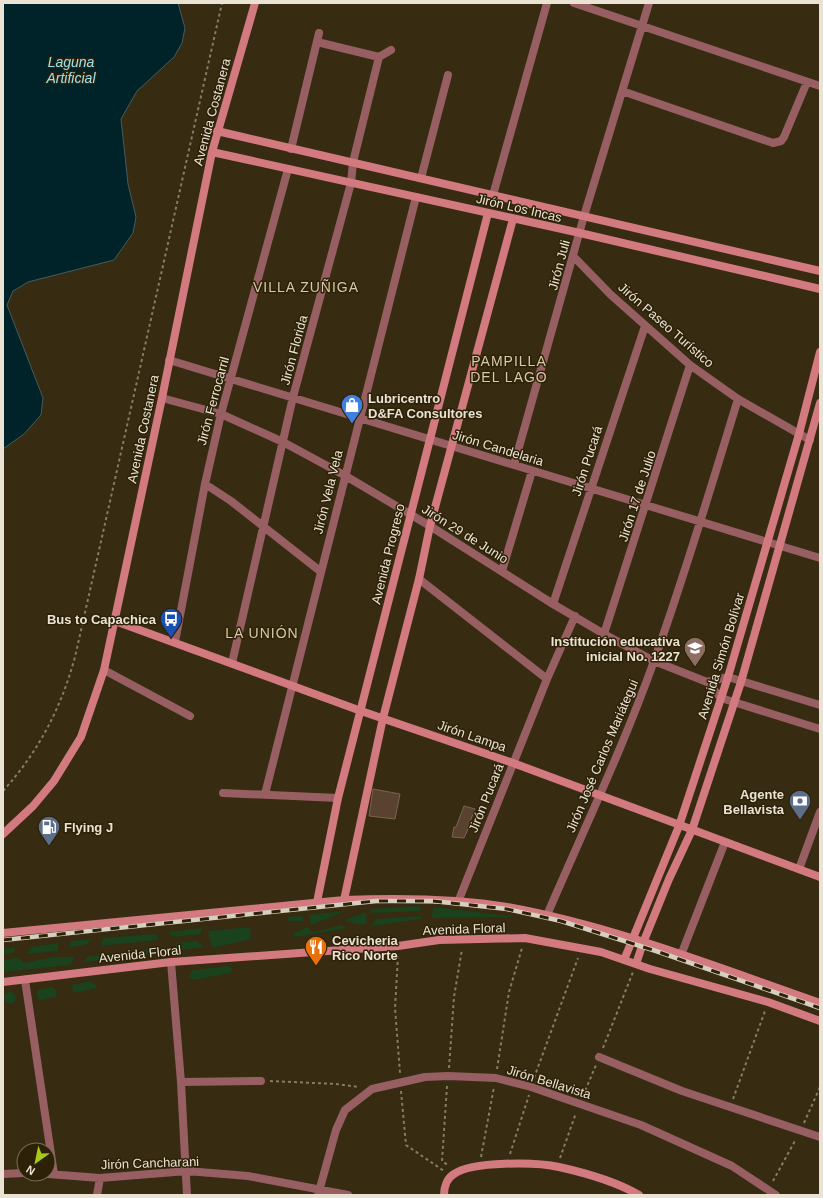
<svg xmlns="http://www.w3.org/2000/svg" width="823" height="1198" font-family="Arial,sans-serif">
<rect width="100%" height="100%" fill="#372b11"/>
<!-- green -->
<path fill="#1a421d" d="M420,906L421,911L372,913L370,909Z
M433,907L516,917L432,918Z
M346,911L311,925L309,915Z
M363,913L367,915L366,923L364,925L344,921Z
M302,916L304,921H288V917Z
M421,916V919L371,926L376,919Z
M340,925L348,928L295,937L292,934L307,927L312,932L323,930Z
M250,927L251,939L212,948L208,931Z
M202,928L201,934L173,937L168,932Z
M157,934L158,940L101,946L103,938Z
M91,939L88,944L69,948L71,941Z
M197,941L204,947L176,951V943Z
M58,943V951L26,954L31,947Z
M14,947L15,952L3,955V949Z
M146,949H155L153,954L83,962L89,956L111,955Z
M17,957L25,963L53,957H74L73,961L70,965L3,972V961Z
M229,966L232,969L231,973L193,980L188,976L193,970Z
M91,981L98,988L73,993L72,985Z
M53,987L57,992L56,997L41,1000L38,999L37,993L38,990Z
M4 998a6 6 0 1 1 12 0a6 6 0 1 1-12 0Z"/>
<!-- water -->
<path fill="#002229" stroke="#465c5c" d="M3,3H178L185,28L182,43L174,57L137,91L121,119L128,184L136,217L133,233L114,260L28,282L13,291L7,305L43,398L41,415L24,434L3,449Z"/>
<!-- building -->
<path fill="#59422f" stroke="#7b634e" d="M373,789L400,794L395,819L369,816Z
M464,806L475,809L468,827H469L464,838L452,837L454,827H456Z"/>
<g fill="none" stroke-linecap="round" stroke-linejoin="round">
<!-- path -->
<path stroke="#867c67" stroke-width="2" stroke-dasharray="3 3" stroke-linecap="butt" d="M3,791C39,751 61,708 75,657L222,3
M398,956L395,1008L400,1073
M603,1048L633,972
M449,1068L454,997L462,949
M497,1069L509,992L522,948
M534,1078L578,958
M270,1081L336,1084L359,1087
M447,1086L442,1161L449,1166
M401,1091L406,1145L444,1171
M583,1096L596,1065
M733,1099L765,1011
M804,1123L820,1087
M510,1154L529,1095
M481,1157L494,1087
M560,1158L576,1113
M773,1181L796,1139"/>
<!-- street -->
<path stroke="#975f62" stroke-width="8" d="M574,3L820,86
M317,42L379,57
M622,91L773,143L781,141L784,137L807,82
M291,149L319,33
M421,178L448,75
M493,195L547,3
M574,257L611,295L690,365L738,399L810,440
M169,360L820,558
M162,398L221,414L283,442L344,475L430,526L553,604L604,634L654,661L707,682L721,698L820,729
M514,465L584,216L649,3
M205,484L231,501L320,571
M502,571L532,471
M419,579L547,679
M553,604L645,326
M604,634L690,365
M175,642L205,484L221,414L288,169
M232,663L293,397L351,183L353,162L379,57L391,50
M104,670L190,716
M707,682L728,677L820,705
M223,793L338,798
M265,794L416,197
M799,869L820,812
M458,902L547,679L575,616
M547,915C583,831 623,748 654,661C685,575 711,487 738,399
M681,955L725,842
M171,962L181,1082L187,1195
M25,980L54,1174
M599,1057L682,1091L820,1137
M181,1082L261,1081
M3,1174L24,1173
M48,1174L100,1178L187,1171L248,1176L348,1195
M97,1195L100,1178
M318,1195L336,1130L345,1110L372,1089L425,1077L448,1076L496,1078L531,1087L641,1125L732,1166L776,1195"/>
<!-- secondary -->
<path stroke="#d27a7f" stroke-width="8" d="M217,131L820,271
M212,152L580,233L820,289
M115,621L361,711L513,763L820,877
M3,834L33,806L54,781L81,737L104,670L162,398L212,152L255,3
M344,900L383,718L419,579L430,526L513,219
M317,902L338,798L488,213
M3,933L344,900C398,898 454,898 507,907C613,926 719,968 820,1003
M624,960L679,826L728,677L799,434L820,352
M636,964L643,943L669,879L692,830L741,682L820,403
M3,982L171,962L398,946L439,940L525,938L601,952L650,969L768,1002L820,1021
M444,1195C444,1187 447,1178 454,1174C472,1161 537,1162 559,1167C586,1173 615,1181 639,1195"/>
<!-- rail casing -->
<g stroke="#d6cebe" stroke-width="4.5">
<path id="rail" d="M3,940L376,901H433L507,909L561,921L656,951L820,1008"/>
</g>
<!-- rail -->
<use href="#rail" stroke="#2d2107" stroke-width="3" stroke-dasharray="9" stroke-linecap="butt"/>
</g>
<!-- icons -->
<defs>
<g id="shop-pin" transform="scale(1.15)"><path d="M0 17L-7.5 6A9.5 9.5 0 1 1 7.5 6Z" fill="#3f7fe0" stroke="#2d2107"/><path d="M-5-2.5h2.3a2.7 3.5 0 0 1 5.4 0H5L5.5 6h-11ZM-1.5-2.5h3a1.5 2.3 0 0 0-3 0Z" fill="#fff"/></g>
<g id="bus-pin" transform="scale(1.15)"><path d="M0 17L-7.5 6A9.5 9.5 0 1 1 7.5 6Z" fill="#1a4fb4" stroke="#2d2107"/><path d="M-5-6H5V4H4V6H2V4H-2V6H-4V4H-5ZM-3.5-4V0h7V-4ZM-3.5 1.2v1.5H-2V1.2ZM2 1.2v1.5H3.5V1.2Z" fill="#fff"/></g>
<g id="school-pin" transform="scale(1.15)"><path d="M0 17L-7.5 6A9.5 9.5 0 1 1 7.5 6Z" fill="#8d6e63" stroke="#2d2107"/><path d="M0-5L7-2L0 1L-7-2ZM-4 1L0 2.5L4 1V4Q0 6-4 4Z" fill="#fff"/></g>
<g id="bank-pin" transform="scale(1.15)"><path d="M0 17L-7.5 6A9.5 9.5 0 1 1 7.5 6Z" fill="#5c6f8a" stroke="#2d2107"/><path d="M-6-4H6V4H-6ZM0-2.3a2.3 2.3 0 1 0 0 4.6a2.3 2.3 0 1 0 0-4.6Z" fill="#fff"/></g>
<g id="fuel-pin" transform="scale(1.15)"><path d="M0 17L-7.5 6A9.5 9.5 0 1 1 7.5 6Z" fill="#5c6f8a" stroke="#2d2107"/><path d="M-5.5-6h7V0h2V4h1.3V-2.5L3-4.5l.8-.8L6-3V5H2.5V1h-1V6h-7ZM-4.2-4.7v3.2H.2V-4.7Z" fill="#fff"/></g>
<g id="restaurant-pin" transform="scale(1.15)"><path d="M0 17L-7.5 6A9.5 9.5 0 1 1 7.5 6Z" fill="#e8710a" stroke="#2d2107"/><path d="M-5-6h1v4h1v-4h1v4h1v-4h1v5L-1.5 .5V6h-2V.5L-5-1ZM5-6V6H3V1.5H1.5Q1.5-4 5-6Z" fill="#fff"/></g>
</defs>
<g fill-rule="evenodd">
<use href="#shop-pin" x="352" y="405"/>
<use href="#bus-pin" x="171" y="619"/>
<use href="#school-pin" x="695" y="648"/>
<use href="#bank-pin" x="800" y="801"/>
<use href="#fuel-pin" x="49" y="827"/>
<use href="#restaurant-pin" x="316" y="947"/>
</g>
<g text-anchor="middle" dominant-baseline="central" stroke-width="3" stroke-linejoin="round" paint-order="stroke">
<!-- street labels -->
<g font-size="13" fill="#eae3d4" stroke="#2d2107">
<text transform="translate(212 112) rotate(-75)">Avenida Costanera</text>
<text transform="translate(519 208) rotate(13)">Jirón Los Incas</text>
<text transform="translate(559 265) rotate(-75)">Jirón Juli</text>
<text transform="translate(666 325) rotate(41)">Jirón Paseo Turístico</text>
<text transform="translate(294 350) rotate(-75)">Jirón Florida</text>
<text transform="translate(213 401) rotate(-75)">Jirón Ferrocarril</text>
<text transform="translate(143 429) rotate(-78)">Avenida Costanera</text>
<text transform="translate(498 448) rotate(17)">Jirón Candelaria</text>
<text transform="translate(587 461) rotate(-72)">Jirón Pucará</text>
<text transform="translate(328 492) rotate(-76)">Jirón Vela Vela</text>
<text transform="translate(637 496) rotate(-72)">Jirón 17 de Julio</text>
<text transform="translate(465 534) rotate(32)">Jirón 29 de Junio</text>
<text transform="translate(388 554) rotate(-76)">Avenida Progreso</text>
<text transform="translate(721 656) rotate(-73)">Avenida Simón Bolívar</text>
<text transform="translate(472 736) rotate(19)">Jirón Lampa</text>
<text transform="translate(602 756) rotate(-67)">Jirón José Carlos Mariátegui</text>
<text transform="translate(486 798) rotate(-68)">Jirón Pucará</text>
<text transform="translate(464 929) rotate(-2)">Avenida Floral</text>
<text transform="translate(140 954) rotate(-6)">Avenida Floral</text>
<text transform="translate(549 1082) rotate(17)">Jirón Bellavista</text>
<text transform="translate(150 1163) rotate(-2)">Jirón Cancharani</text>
</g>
<!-- poi labels -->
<g font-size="13" font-weight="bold" fill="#eae3d4" stroke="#2d2107" text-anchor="start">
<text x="368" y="398">Lubricentro<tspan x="368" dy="15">D&amp;FA Consultores</tspan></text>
<text x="156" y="619" text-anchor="end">Bus to Capachica</text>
<text x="680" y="641" text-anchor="end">Institución educativa<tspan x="680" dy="15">inicial No. 1227</tspan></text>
<text x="784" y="794" text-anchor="end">Agente<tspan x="784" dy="15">Bellavista</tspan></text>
<text x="64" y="827">Flying J</text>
<text x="332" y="940">Cevicheria<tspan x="332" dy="15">Rico Norte</tspan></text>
</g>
<!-- water labels -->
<g font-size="14" font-style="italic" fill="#96e2f4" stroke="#2d2107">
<text x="71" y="62">Laguna<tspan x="71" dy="16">Artificial</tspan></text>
</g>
<!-- neighbourhood labels -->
<g font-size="14" letter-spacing="1" fill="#d7c9aa" stroke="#2d2107">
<text x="306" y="287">VILLA ZUÑIGA</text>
<text x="509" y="361">PAMPILLA<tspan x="509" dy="16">DEL LAGO</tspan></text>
<text x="262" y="633">LA UNIÓN</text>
</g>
</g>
<!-- border -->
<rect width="823" height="1198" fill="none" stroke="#eae3d4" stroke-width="8"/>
<!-- north arrow -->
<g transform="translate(36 1162) rotate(213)"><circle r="19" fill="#2d2107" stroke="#796f59"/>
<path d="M0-3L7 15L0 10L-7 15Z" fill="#a7c81f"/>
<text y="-6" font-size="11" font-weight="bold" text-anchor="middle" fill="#eae3d4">N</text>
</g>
</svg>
